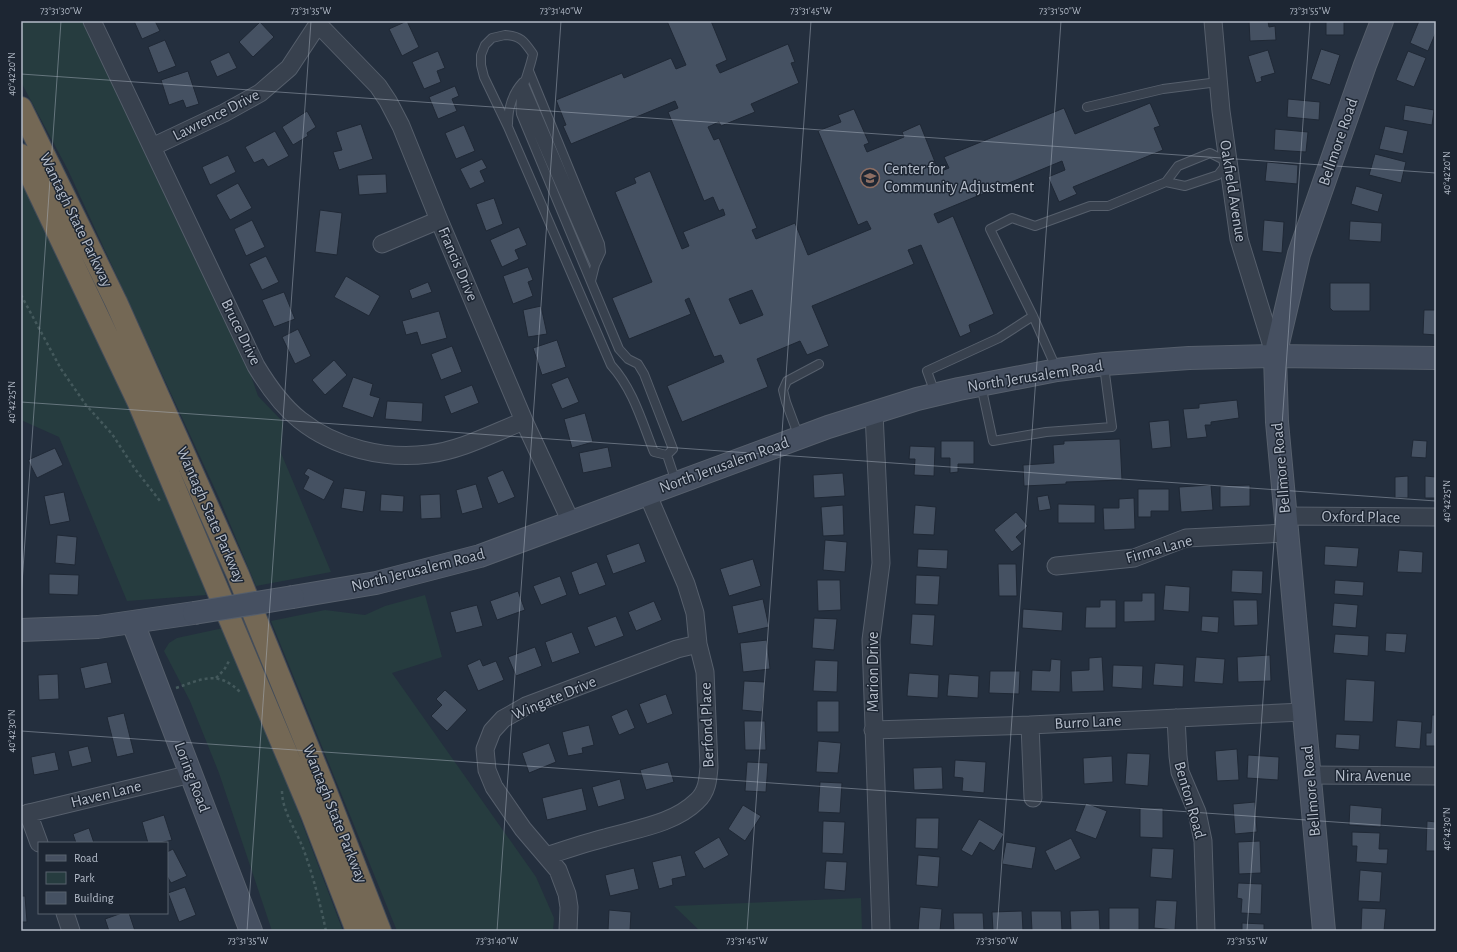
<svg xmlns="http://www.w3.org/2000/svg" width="1457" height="952" font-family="'Alegreya Sans',sans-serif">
<rect width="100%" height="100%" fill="#242f3e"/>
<!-- green -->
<path fill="#263c3f" d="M21,21H85L237,335L258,396L283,422L281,453L331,572L256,586L220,500L68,170L21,82Z
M21,177L99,337L195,550L206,595L127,601L59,437L21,420Z
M425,595L442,657L392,673L536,877L554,918L553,931H397L271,621L325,610L365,615L385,606Z
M228,627L343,931H272L219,773L190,701L164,651L169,643L177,638Z
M861,898L862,931H700L674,906Z"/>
<!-- building -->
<path fill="#455162" stroke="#1f2835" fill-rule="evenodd" d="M134,21H155L160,31L142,39Z
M407,21L419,47L402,56L389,29Z
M667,21H711L727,60L716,65L720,73L788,44L795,62L791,63L799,83L751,104L755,112L721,126L719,122L708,127L714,140L719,138L757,228L752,230L756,239L795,223L808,255L871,229L867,221L858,225L818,131L841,122L838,115L854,109L869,143L864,145L867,152L904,137L902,132L920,124L939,172L949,168L944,157L1064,108L1075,134L1150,103L1160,126L1154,128L1163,150L1073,187L1077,194L1059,202L1048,177L1065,170L1062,161L934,214L938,223L953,216L994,314L969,325L971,332L960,337L921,245L908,250L914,264L812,306L829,346L807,355L800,341L757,359L768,387L682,422L667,386L724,362L721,355L714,357L689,298L685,300L691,314L629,339L612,298L652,282L615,192L636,183L634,178L650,171L682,249L689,246L683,232L725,215L723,209L719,211L713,197L704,201L668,112L678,108L675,101L571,144L563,126L566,125L556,100L622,73L624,78L671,58L676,69L686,65ZM752,290L763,315L740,324L729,299Z
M1249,21H1268L1269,27L1275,26L1276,40L1250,41Z
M1326,21H1344V35H1326Z
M1419,21H1436V32L1428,51L1410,43Z
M260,22L274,37L253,57L239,42Z
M165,40L176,66L158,73L148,47Z
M1321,49L1340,55L1330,85L1311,79Z
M1268,50L1275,73L1261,77L1262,81L1256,83L1248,56Z
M438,51L445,68L437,71L441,82L424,89L412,62Z
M1408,51L1426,58L1414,87L1396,80Z
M229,52L237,68L217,77L210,61Z
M188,71L199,104L186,108L183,100L169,105L161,80Z
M455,86L459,96L452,99L457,111L438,119L429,97Z
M1288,99L1320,102L1319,120L1287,117Z
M1405,105L1434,110L1432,125L1403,120Z
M307,111L316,127L307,133L308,136L293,145L282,127Z
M361,124L373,159L339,170L333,152L342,150L336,132Z
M464,125L475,151L456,159L445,133Z
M1385,126L1408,131L1403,154L1379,149Z
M1275,129L1308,132L1306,152L1274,150Z
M275,131L289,156L268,167L263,159L254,163L245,147Z
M1375,154L1406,162L1401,183L1369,175Z
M228,155L236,172L210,185L202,167Z
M482,159L487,168L480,171L485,182L470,189L460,169Z
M1267,162L1298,165L1297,184L1265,181Z
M386,174L387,193L359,195L357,175Z
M238,183L252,208L230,220L216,195Z
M1356,186L1383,194L1378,212L1351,204Z
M494,198L503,224L486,231L476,204Z
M320,210L342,213L337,255L315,252Z
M252,220L265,247L246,256L234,229Z
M1264,220L1284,222L1282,253L1262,251Z
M1350,221L1382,223L1381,242L1349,240Z
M519,227L527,245L515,250L519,259L502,267L490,240Z
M266,256L279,282L262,290L249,264Z
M528,267L533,280L528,282L533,296L513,304L503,276Z
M346,276L380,296L369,316L334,297Z
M428,282L432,292L412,299L409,290Z
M1330,283H1370V311H1333L1330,308Z
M284,292L295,319L274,327L262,300Z
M541,306L547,334L528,337L523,310Z
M1424,310H1436V335L1423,334Z
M439,311L447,338L421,345L417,332L406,335L402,321Z
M298,329L311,356L295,364L282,337Z
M557,340L566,367L542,375L533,348Z
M452,346L462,372L441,380L431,354Z
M334,360L347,375L325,395L312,380Z
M353,377L373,384L370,395L380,398L373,418L342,407Z
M568,377L579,402L562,409L551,384Z
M472,385L479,403L451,414L444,396Z
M1237,400L1239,418L1211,422V425H1205L1207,437L1187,439L1183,409L1199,408V404Z
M387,401L423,403L422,422L385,419Z
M585,413L593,442L572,448L564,419Z
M1169,420L1171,447L1152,449L1149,422Z
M1120,439L1122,480L1066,482V484L1024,486L1023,465L1054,463L1053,445L1064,444V441Z
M1413,440L1427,441L1426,458L1411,457Z
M941,441H974V464H958V472L950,473V458H941Z
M910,446L935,447L934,476L914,475L915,459H909Z
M608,447L612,467L583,473L579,453Z
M55,448L63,465L37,478L28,460Z
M308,468L334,481L324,500L303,489L309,477L304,474Z
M503,470L515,497L498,504L487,477Z
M843,473L845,496L814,498L813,475Z
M1408,476V498H1395V477Z
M1425,476L1436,477V498H1425Z
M476,484L483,508L462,514L456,490Z
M1211,485L1213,510L1181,512L1179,487Z
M1250,485V506L1220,507V486Z
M344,488L366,491L363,512L341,508Z
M1138,489H1169V511H1151V517H1138Z
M64,492L70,521L50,525L44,496Z
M381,494L404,496L403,512L380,511Z
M440,494L441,518L421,519L420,495Z
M1048,495L1051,509L1039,511L1037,497Z
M1134,498L1135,529L1104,530L1103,508H1119V499Z
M1058,504L1095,505V523H1058Z
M843,505L844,535L823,536L821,507Z
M915,505L936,507L934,535L913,534Z
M1016,512L1028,526L1016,537L1022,544L1012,552L994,530Z
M57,535L77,537L75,565L55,563Z
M825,540L847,542L845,572L823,570Z
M639,543L646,562L613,574L606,555Z
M1325,546L1359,548L1357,567L1324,565Z
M918,549L948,550L947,569L917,567Z
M1399,550L1423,552L1422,573L1397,572Z
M753,559L761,586L729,596L720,569Z
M597,562L606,585L579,595L571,572Z
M998,564H1016L1017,596H999Z
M1232,570L1263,571L1262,594L1231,592Z
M49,574L79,575L78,595L49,594Z
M916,575L940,576L938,605L915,604Z
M560,576L567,595L541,605L533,586Z
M817,580H840L841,610L818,611Z
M1335,580L1364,582L1363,596L1334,594Z
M1165,585L1190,587L1189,612L1163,610Z
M518,591L525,610L497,620L490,601Z
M1142,593H1155V621L1124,622V601H1142Z
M763,599L769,627L738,634L732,606Z
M1100,600H1116V628H1085L1086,607H1100Z
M1233,600H1257L1258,625L1234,626Z
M654,601L662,620L636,631L628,612Z
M1334,603L1358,605L1356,628L1332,626Z
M477,605L483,626L456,633L450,612Z
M1023,609L1063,612L1062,631L1022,628Z
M912,614L935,615L933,646L910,644Z
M616,616L624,636L595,647L587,627Z
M1202,616L1219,617L1218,633L1201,631Z
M814,618L837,619L834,650L812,648Z
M572,632L580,653L552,663L545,642Z
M1386,633L1407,634L1405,653L1385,651Z
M1335,634L1369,636L1368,656L1333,653Z
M767,640L770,669L743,672L740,643Z
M535,647L542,666L516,676L508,657Z
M1270,655L1271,681L1238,682L1237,657Z
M1102,657L1104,691L1072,692L1071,671L1089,670V658Z
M1196,657L1225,659L1223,684L1194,682Z
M480,659L483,666L496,661L504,680L478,691L467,665Z
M1051,659L1061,660L1060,692L1031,691L1032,670L1050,671Z
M815,660L838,661L837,692L813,691Z
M107,662L112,683L85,689L80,668Z
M1155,663L1184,665L1183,687L1153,685Z
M1113,665L1143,666L1142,689L1112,687Z
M990,671H1020L1019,694L989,693Z
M909,673L939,675L938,698L907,696Z
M58,674L59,699L39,700L38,675Z
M949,674L979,676L978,698L947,696Z
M1346,679L1375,681L1373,722L1344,721Z
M744,681L765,682L762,712L742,710Z
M445,690L467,710L447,731L431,716L442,705L436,699Z
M666,694L673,714L647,724L639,704Z
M817,701H839V732H817Z
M627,709L635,728L619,735L611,716Z
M124,713L134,753L117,757L107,717Z
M1432,715H1436V746H1426V733H1431Z
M1397,720L1422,722L1420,749L1395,747Z
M744,721H765L766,750H745Z
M589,725L594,745L582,748L583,753L568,756L562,732Z
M1336,734L1360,735L1359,750L1335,748Z
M818,741L841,743L838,773L816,772Z
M549,743L556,762L529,773L522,753Z
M88,746L92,762L72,767L68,751Z
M1237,749L1239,780L1217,781L1215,751Z
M55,752L59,770L34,775L31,757Z
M1127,753L1150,754L1148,786L1125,784Z
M1248,755L1279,757L1278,780L1247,778Z
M1112,756L1113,782L1084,784L1083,758Z
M955,760L986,762L984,793L962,791L963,778L954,777Z
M668,762L674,782L646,790L640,770Z
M747,762L768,763L766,792L745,791Z
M942,767L943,789L914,790L913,768Z
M620,779L625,799L598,807L592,787Z
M820,782L842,783L840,813L818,812Z
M582,788L587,810L547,820L542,798Z
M1255,802L1257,832L1235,834L1233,804Z
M1086,803L1107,811L1096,839L1075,831Z
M743,805L761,816L745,841L728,829Z
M1350,805L1382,808L1381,827L1349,825Z
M1140,808H1163V838L1140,837Z
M164,815L172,840L160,843H148L142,822Z
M916,818H939L938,849L915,848Z
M979,819L1004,834L994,851L980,842L972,856L961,850Z
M823,821L845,822L843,854L822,853Z
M1427,821L1436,822V851H1426Z
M89,828L94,843H76L73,834Z
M1352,832L1380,833L1379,849H1388L1387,864L1356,862L1357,846H1352Z
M719,837L729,855L704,869L694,852Z
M1071,838L1081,858L1055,871L1045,851Z
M1260,841L1261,873L1239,874L1238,842Z
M1006,842L1036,847L1032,869L1002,864Z
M1152,848L1174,849L1172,879L1150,877Z
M173,849L187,876L171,883L167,876V852Z
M681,855L686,876L672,879L673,885L659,889L652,862Z
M918,855L940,857L938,887L916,885Z
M826,861L847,862L845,891L824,889Z
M634,868L639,889L610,896L605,875Z
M1360,870L1382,872L1380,902L1358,901Z
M1238,883L1262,884L1261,914L1241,913L1242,899L1237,898Z
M185,887L196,915L179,922L168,893Z
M21,896H25L27,922H21Z
M1156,900L1177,901L1175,930L1154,928Z
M920,907L942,909L940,931H918Z
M1109,908H1139V930L1109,931Z
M1362,908L1386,909L1384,931H1361Z
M609,910L631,912L630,931H608Z
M1099,910L1100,931H1071L1070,911Z
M1022,911L1023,931H993L992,912Z
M1031,911H1061L1062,931H1032Z
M122,913H129L135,931H109L105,919Z
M953,913H983L984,931H954Z
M1242,923L1264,924V931H1242Z"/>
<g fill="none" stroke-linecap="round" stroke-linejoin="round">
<!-- lane casing -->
<g stroke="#565f6c" stroke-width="10">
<path id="lane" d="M505,35C521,36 524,41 533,54C529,74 518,93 521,114L619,349L628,359L638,364L644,374L673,449L667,455L654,452C642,422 633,389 611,365L508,127L484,77L481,65V55L485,45L492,38Z
M529,71L600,244L601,252L595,265L591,281
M524,84L598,257
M521,95L595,265
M1087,107L1163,89L1218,82
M508,124C508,108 512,94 523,82
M1210,153L1228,162L1218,175L1185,186L1166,182L1178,166Z
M1057,370L1033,316L990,229L1012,218L1035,226L1090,206H1108L1166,182
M981,385L993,441L1046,432L1112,427L1104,366
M935,393L927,371L999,338L1033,316
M799,437L786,402L783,390L787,381L819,364
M667,455L676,482"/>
</g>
<!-- street casing -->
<g stroke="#565f6c" stroke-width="19">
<path id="street" d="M92,21L256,366C268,386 281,405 300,420C335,448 385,460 429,454C462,450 493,433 524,421
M1213,21L1221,111L1239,239L1275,356
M318,24L378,86L388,101L401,126L439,220L524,421L571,522
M152,147L224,113L260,93L289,68L318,24L319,21
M382,244L439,220
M874,413L881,563L871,640L881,931
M1285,516L1436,517
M1056,566L1134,558L1186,538L1287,533
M1176,718L1178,756L1180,772L1197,812L1203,841L1206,931
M1030,725L1033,798
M873,730L1030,725L1303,712
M1310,775L1436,776
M28,813L39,843
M21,815L191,774
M546,856C565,850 585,843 605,838C635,829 674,824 697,801C707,792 708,780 709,767L705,672L698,644L695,613L686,584L647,493
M65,913L71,931
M568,931L569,907L567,894L558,870L523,829L494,787L487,770L485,749L492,731L503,719L526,706L677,649L698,644"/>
</g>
<!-- secondary casing -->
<g stroke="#565f6c" stroke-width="24">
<path id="secondary" d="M293,597L376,583L480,556L828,427L917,399L959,389L1057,370L1104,364L1189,358L1275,356L1436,358
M133,623L251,931
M21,630L98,627L194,613
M1324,931L1277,422L1275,356L1299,254L1365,65L1382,21"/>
</g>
<!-- highway casing -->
<g stroke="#434c59" stroke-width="24">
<path id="highway" d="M21,108L116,302L238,575L324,787L380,931
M21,155L138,401L312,814L357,931"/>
</g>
<!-- path -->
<path stroke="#44595c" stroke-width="2.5" stroke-dasharray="3 3" stroke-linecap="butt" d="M21,295L61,369L86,405L112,434L135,469L160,501
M216,678L224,670L229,661
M176,688C202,679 218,670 240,692
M282,791C282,811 296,830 303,848C313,875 320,903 326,931"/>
<!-- lane -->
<use href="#lane" stroke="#38414e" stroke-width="8"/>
<!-- street -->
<use href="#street" stroke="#38414e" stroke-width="17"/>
<!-- secondary -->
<use href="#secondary" stroke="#465061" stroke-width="22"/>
<!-- highway -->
<use href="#highway" stroke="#746855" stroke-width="22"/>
<!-- secondary-bridge casing -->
<g stroke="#565f6c" stroke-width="24" stroke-linecap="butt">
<path id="secondary-bridge" d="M194,613L293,597"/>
</g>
<!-- secondary-bridge -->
<use href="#secondary-bridge" stroke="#465061" stroke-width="22"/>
</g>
<!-- ticks -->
<path fill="none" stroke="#b4bcc9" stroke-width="1" stroke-opacity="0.45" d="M21,74L1436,173M21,402L1436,501M21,598L61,21M21,731L1436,829M247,931L311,21M497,931L561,21M747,931L811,21M997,931L1061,21M1247,931L1310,21"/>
<!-- icons -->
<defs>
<g id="school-ring" transform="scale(1)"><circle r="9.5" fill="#1d2633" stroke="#8d6e63" stroke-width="1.5"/><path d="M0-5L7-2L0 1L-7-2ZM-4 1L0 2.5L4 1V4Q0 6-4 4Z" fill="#8d6e63"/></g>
</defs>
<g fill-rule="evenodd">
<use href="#school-ring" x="870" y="178"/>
</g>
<g text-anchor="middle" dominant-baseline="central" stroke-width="3" stroke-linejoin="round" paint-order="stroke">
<!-- street labels -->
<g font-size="16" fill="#b4bcc9" stroke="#1d2633">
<text transform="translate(216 115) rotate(-27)">Lawrence Drive</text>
<text transform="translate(1338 142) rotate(-71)">Bellmore Road</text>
<text transform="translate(1233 191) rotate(81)">Oakfield Avenue</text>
<text transform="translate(76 220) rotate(64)">Wantagh State Parkway</text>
<text transform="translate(458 264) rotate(67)">Francis Drive</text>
<text transform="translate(241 332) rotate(64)">Bruce Drive</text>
<text transform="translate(1035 376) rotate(-9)">North Jerusalem Road</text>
<text transform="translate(724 465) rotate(-20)">North Jerusalem Road</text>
<text transform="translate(1281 468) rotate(-95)">Bellmore Road</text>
<text transform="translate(211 515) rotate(66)">Wantagh State Parkway</text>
<text transform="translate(1361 517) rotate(1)">Oxford Place</text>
<text transform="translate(1159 549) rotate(-16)">Firma Lane</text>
<text transform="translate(418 570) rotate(-14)">North Jerusalem Road</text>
<text transform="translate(873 672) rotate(-90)">Marion Drive</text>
<text transform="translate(554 698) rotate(-23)">Wingate Drive</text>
<text transform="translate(1088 722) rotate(-3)">Burro Lane</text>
<text transform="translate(707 725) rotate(-92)">Berfond Place</text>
<text x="1373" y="776">Nira Avenue</text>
<text transform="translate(192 777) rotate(69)">Loring Road</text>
<text transform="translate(1311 791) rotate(-95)">Bellmore Road</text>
<text transform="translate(106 794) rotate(-14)">Haven Lane</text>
<text transform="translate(1190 800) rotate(74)">Benton Road</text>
<text transform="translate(335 814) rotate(68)">Wantagh State Parkway</text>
</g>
<!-- poi labels -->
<g font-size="16" fill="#b4bcc9" stroke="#1d2633" text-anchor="start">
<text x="884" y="169">Center for<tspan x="884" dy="18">Community Adjustment</tspan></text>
</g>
</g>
<!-- border -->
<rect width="1457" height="952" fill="none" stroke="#1d2633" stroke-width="44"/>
<!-- legend -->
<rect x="38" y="842" width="130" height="72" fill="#1d2633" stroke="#59626f"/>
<rect x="46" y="855" width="20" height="6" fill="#465061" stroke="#59626f"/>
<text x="74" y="862" font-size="12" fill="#b4bcc9">Road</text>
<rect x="46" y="872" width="20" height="12" fill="#263c3f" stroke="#59626f"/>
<text x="74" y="882" font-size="12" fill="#b4bcc9">Park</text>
<rect x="46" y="892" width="20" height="12" fill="#455162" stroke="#59626f"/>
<text x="74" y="902" font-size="12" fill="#b4bcc9">Building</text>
<rect x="22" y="22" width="1413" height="908" fill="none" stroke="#b4bcc9" stroke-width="1.5"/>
<g font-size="10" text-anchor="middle" fill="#b4bcc9">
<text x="61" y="14">73°31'30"W</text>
<text x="311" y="14">73°31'35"W</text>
<text x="561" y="14">73°31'40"W</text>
<text x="811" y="14">73°31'45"W</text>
<text x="1060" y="14">73°31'50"W</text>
<text x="1310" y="14">73°31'55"W</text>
<text transform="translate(11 74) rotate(-90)" y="4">40°42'20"N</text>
<text transform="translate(1446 173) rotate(-90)" y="4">40°42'20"N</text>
<text transform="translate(11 402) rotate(-90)" y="4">40°42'25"N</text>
<text transform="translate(1446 501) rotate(-90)" y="4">40°42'25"N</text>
<text transform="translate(11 731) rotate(-90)" y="4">40°42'30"N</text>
<text transform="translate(1446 829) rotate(-90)" y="4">40°42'30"N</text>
<text x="248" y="944">73°31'35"W</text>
<text x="497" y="944">73°31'40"W</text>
<text x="747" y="944">73°31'45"W</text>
<text x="997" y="944">73°31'50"W</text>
<text x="1247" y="944">73°31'55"W</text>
</g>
</svg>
